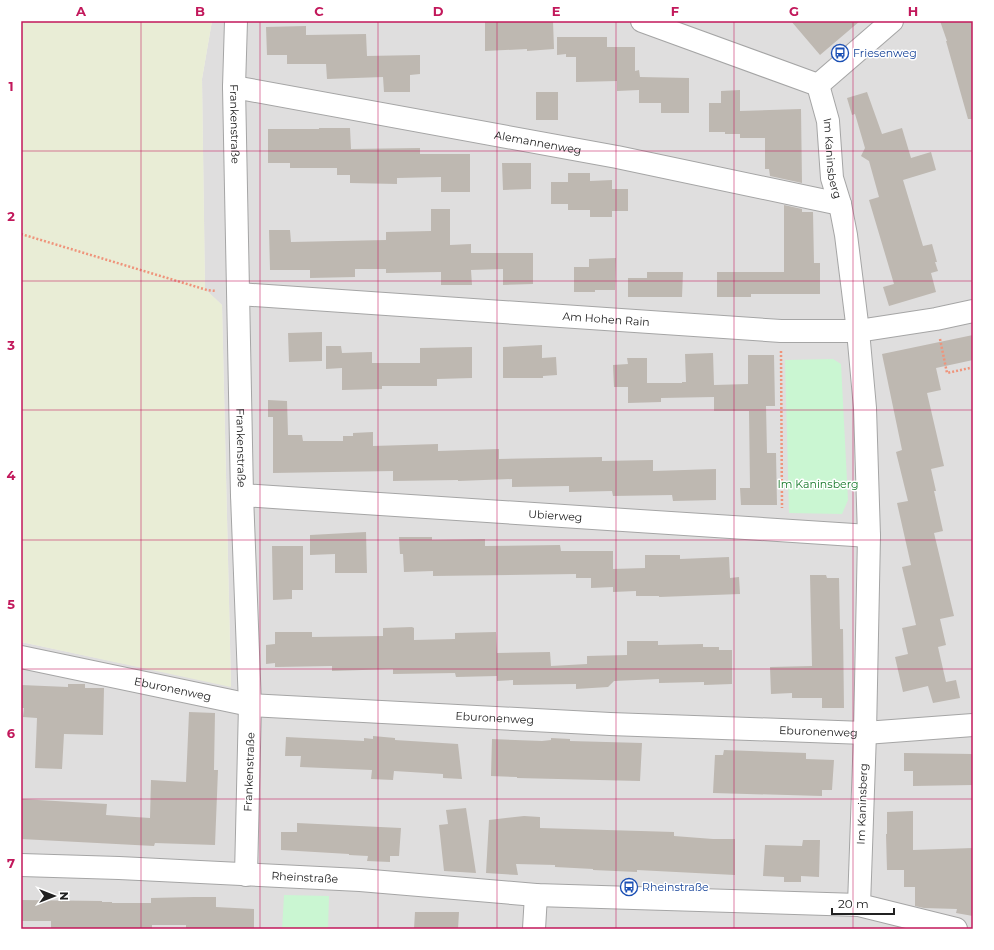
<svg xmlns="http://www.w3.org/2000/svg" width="994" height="950" font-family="Montserrat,sans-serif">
<rect width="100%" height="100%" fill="#f0efe8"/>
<!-- residential -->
<path fill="#dfdede" d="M212,21H973V929H21V642L231,686L222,305L205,289L202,79Z"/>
<!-- farmland -->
<path fill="#e9edd6" d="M21,21H212L202,79L205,289L222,305L231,687L21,642Z"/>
<!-- park -->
<path fill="#caf6d2" d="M833,359L841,364L848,500L842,514L789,513L785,360Z
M284,895L329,896L328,929H282Z"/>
<!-- building -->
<path fill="#beb8b1" d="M485,21H553L554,49L527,51V49L485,51Z
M791,21H860L820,55Z
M940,21H973V119H968L946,41H947Z
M306,26V35L366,34L367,56L420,55V74L410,75V92H384L383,77L327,79L326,64H287V55H267L266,27Z
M557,37H607V47H635V71L639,70L640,77L689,78V113H661V103H639V90L617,91V81L576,82V57H566V54L557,55Z
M740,90V111L801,109L802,183L770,176L769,169H765V138H740V134H725V132H709V103H721V91Z
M536,92H558V120H536Z
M867,92L882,134L902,128L911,158L931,152L936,170L903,180L923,246L932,244L937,262H935L938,271L931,273L936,292L889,306L883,287L894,284L869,200L879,197L869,161L861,156L865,148L855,114L852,115L847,98Z
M319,128H350L351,149L420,148V154H470V192H441V177L397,178V184L350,183V175H337V168H290V163H268V129H319Z
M502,163H531V189L503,190Z
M568,173H590V181L612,180V189H628V211H612V217H590V210H568V204H551V182H568Z
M784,205L802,209V212H813L814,263H820V294H751V297H717V272H784Z
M431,209H450V245L471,244V253H533V284L503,285V269L471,270L472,285H441V272L386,273V269H355V277L310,278V270H270L269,230H290L291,242L386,240V232L431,231Z
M616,258L615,290H595V292H574V267H589V259Z
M647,272H683L682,297H628V278H647Z
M322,332V361L289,362L288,333Z
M973,335V360L936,368L941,390L927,393L944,466L931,469L936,491H934L943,531L934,533L954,616L940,619L946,645L938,647L946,682L956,680L960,698L933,703L928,686L903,692L895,657L908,654L902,628L916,625L902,567L911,565L897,503L908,501L896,452L902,450L882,354Z
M542,345V358L556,357L557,375L543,376V378H503V347Z
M326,346H341L342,353L372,352V363H420V348L472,347V378L437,379V386H382V389L342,390V368L326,369Z
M713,353L714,385L748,384V355H774L775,406H766L767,453H776L777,505H741L740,488H750L749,411H714V397L661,398V402L628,403V387H614L613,365L628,364L627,358H647V383H682V382H686L685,354Z
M268,400L287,401L288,435H302L303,441H343V436H353V433L373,432V446L438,444V451L499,449V459L602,457V461L653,460V471L716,469V500L673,501L672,495L613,496L612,491L569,492V486L512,487V479L458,481V480L393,481V471L273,473V417H268Z
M366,532L367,573H335V554L310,555V535Z
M399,537H432V540L485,539V546L560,545L561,551H613V569L645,568V555H680V559L729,557L730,578L739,577L740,594L659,597V596H636V591L613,592V587L591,588V578H576V574L433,576V571L404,572L403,554H400Z
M272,546H303V590H292V599L273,600Z
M810,575H826L827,578H839L840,629H843L844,708H822V698H792V693L771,694L770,667L812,666Z
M412,627L414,628V640L455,639V633L496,632L497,653L550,652L551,666L587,664V656L627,655V641H658V645L703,644V647H719V650H732V684L704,685V682L659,683V679L614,681L608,687L576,689V684L513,685V680L497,681V676L456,677L455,673L393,674V669L332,671V666L275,667V663L266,664V645L275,644V632H312V637L383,636V628Z
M68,684H85V688H104L103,735L64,734L62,769L35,768L37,718L23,717L24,708H21V685L68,687Z
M189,712L215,713L214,770H218L215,845L155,843L154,846L21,839V799L107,804L106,815L150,818L151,780L186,782Z
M373,736L395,738V740L458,744L462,779L443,778V774L394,771L393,780L371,779L372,770L300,767L301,756H285L286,737L364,741V738L373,739Z
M551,738L570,739V741L642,743L640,781L517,778V777L491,776L492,739L542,741L551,740Z
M724,750L806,753V759L834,760L832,790H822V796L713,793L715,755H723Z
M904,753L973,754V785L913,786V771H904Z
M466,808L476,873L444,871L439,825L448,824L446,810Z
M913,811V850L973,848V916L956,913L957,909L924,908L915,906V887H904V870H887L886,834H887V812Z
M524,816L540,817V828L674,832V836L713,839H735V875L637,870V872L593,870V869L555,867V865L516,864L518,875L486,873L489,820Z
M297,823L401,828L399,856H390V862L367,861L368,856L349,855V854L281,850V832H297Z
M803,840H820L819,877L801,876V882H784V877L763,876L765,845L802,846Z
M194,897H216V907L254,909V929H186V925H152V929H51V921H21V900L102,901V902H112V903H151V898Z
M415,912H459L458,929H414Z"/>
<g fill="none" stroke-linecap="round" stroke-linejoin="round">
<!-- minor casing -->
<g stroke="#a5a5a5" stroke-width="24">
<g id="minor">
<path id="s1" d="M236,21L234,87L242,495L250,705L246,875"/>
<path d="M642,21L818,85"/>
<path id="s2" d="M818,85L828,121L832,178L840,204L846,235L858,331L865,408L869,536L865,733L859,905"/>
<path d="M818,85L892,21"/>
<path id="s3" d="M234,87L617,157L840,204"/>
<path id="s4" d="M239,294L781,331H858L936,319L973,311"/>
<path id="s5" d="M242,495L869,536"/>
<path id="s6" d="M21,657L250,705L610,724L865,733L973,725"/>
<path id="s7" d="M21,865L119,868L360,880L536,895L859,905L956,929"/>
<path d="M534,929L536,895"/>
</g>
</g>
<!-- path -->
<path stroke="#ef947b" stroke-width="2.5" stroke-dasharray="2 2" stroke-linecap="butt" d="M21,234L207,290L216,291
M940,339L947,373L970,368
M781,351L782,508"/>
<!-- minor -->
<use href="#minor" stroke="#fff" stroke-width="22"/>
</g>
<!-- grid -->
<path fill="none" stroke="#c2185b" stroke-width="1" stroke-opacity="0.55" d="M141,21V929M260,21V929M378,21V929M497,21V929M616,21V929M734,21V929M853,21V929M21,151H973M21,281H973M21,410H973M21,540H973M21,669H973M21,799H973"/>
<!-- icons -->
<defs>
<g id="bus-ring" transform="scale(0.9)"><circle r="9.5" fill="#fff" stroke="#1a4fb4" stroke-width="1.5"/><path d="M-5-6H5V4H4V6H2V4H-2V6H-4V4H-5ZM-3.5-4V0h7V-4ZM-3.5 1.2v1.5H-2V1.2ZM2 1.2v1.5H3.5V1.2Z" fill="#1a4fb4"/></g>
</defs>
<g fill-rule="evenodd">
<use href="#bus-ring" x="840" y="53"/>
<use href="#bus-ring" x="629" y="887"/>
</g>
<g text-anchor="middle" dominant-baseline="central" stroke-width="3" stroke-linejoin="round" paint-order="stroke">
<!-- transit labels -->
<g font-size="11" fill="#164399" stroke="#fff" text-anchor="start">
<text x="853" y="53">Friesenweg</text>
<text x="642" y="887">Rheinstraße</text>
</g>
<!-- street labels -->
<g font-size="11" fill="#212121" stroke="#fff">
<text stroke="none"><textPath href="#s1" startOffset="103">Frankenstraße</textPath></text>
<text stroke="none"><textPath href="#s3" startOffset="309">Alemannenweg</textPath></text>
<text stroke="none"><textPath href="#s2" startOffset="75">Im Kaninsberg</textPath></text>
<text stroke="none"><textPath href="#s4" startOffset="368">Am Hohen Rain</textPath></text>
<text stroke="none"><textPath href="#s1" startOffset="427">Frankenstraße</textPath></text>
<text stroke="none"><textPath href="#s5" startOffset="314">Ubierweg</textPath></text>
<text stroke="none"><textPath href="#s6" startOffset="155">Eburonenweg</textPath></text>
<text stroke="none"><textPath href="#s6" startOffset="479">Eburonenweg</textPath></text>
<text stroke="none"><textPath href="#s6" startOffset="803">Eburonenweg</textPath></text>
<text transform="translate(249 772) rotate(-88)">Frankenstraße</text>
<text transform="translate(862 804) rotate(-88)">Im Kaninsberg</text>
<text stroke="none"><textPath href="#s7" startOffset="284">Rheinstraße</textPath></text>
</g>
<!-- park labels -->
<g font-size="11" fill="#157929" stroke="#fff">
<text x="818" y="484">Im Kaninsberg</text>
</g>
</g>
<!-- border -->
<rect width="994" height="950" fill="none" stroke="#ffffff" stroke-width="44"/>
<!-- north arrow -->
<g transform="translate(54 896) rotate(90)" stroke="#ffffff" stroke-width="3" paint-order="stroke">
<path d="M0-3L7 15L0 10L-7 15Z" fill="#212121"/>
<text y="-6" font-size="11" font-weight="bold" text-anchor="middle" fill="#212121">N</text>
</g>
<!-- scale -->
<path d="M832 908v6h62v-6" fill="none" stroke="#212121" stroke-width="2"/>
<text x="838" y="908" font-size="12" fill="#212121" stroke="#ffffff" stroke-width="3" paint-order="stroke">20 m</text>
<rect x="22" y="22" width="950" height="906" fill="none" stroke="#c2185b" stroke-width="1.5"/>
<g font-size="13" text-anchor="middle" font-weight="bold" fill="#c2185b">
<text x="81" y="16">A</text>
<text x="200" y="16">B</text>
<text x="319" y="16">C</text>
<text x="438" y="16">D</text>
<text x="556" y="16">E</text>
<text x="675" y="16">F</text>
<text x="794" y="16">G</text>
<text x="913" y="16">H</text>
<text x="11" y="91">1</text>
<text x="11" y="221">2</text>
<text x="11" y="350">3</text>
<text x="11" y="480">4</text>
<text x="11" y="609">5</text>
<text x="11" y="738">6</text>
<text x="11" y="868">7</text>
</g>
</svg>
